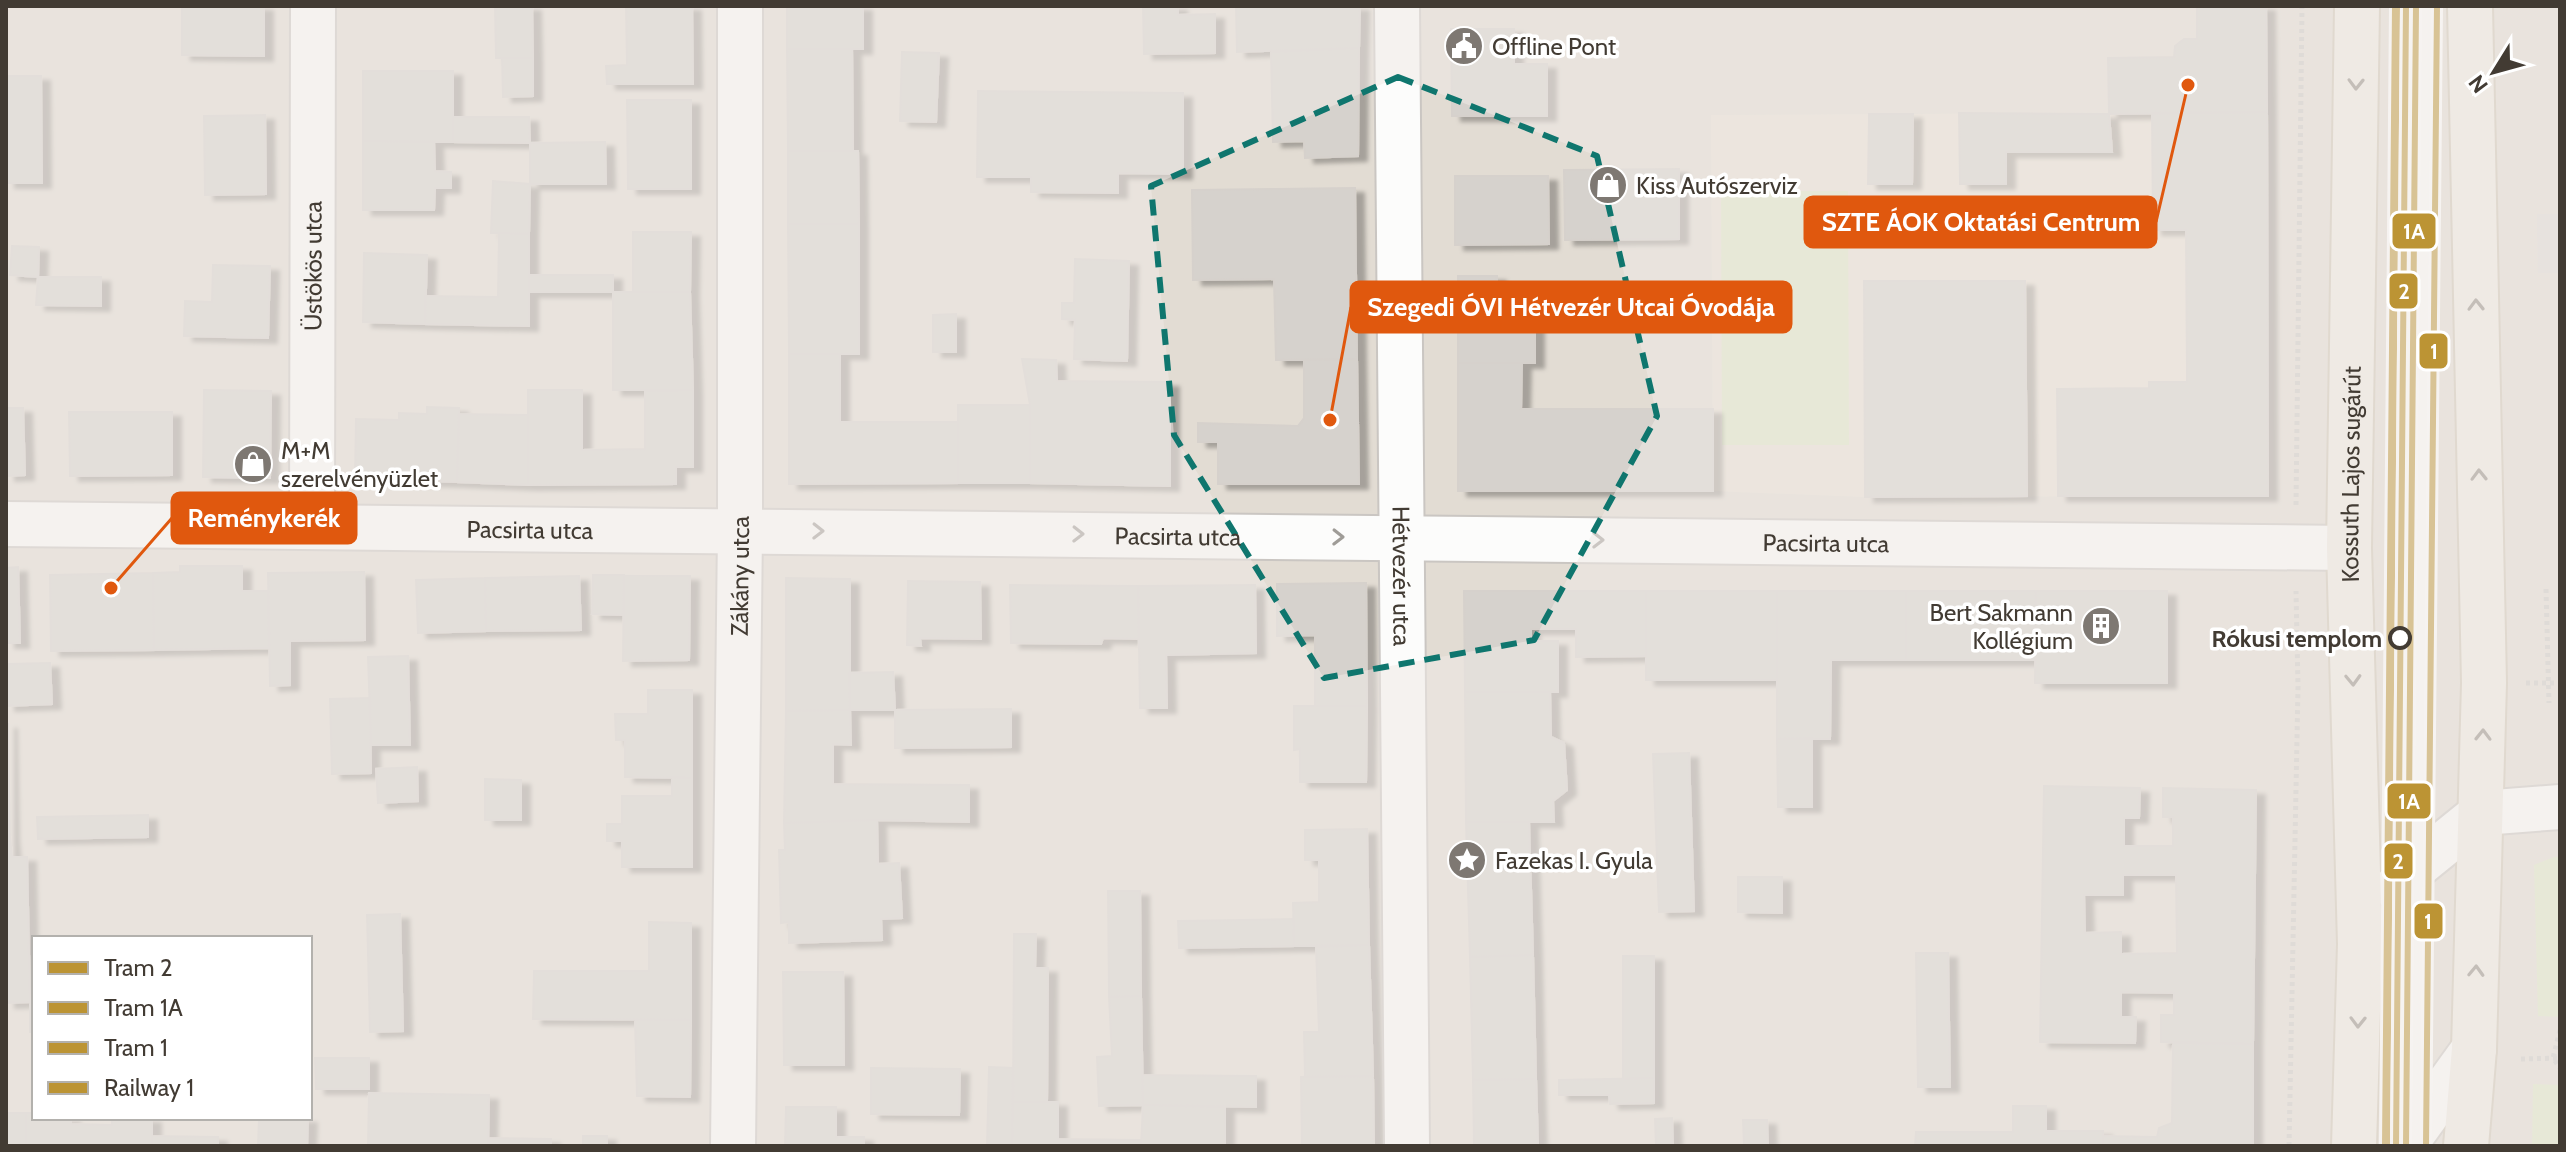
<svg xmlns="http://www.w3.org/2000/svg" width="2566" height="1152" font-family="Cabin,sans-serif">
<defs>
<filter id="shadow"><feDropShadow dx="9" dy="5" stdDeviation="2" flood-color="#0004"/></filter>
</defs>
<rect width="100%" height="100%" fill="#eeeae6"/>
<!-- residential -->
<path fill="#e2dcd3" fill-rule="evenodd" d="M6,6H2560V1146H6ZM34,938H310V1118H34Z"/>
<!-- education -->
<path fill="#e9e1d5" d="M2267,112L2268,496L1865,497L1713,491L1711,115Z"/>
<!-- green -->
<path fill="#dee7c6" d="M1721,191H1848L1849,445H1722Z
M2554,857H2560V1017L2538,1016L2534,865Z
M2533,1084L2560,1085V1146H2532Z"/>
<!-- parking -->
<path fill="#ddd9d6" d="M2537,214H2560V273H2538Z"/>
<!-- building -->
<path fill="#d6d2cd" stroke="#d6d1cc" stroke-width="2" fill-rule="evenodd" filter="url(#shadow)" d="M182,6H264V56L182,55Z
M495,6H532L533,58H496Z
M626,6H692L693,84H607L606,66L627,65Z
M787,6H863V49H787Z
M1143,6H1178V15L1215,14V53L1144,54Z
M1236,6H1360L1359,48L1237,52Z
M2197,6H2266L2267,112L2109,114L2108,58L2174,57L2175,46L2184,39H2197Z
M1451,29H1514V64H1547V116H1452Z
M1359,48L1358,156L1305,158L1304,141L1273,142L1271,52Z
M787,49H852L853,151H788Z
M902,52L939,53L936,122L900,121Z
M502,58H533V96L503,97Z
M363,71H453V142L363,141Z
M6,76H41L42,183H6Z
M978,91L1183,93V174L1118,173V193L1031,192V177H977Z
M627,100H691V189H628Z
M2267,112L2268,496H2058L2057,389L2149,388V382H2187L2186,230H2153L2152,113Z
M1959,113L2109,114L2112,152H2006V184H1960Z
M1869,114H1913L1912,184H1868Z
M265,115L266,194L205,195L204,116Z
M453,117H529L530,143L453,142Z
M363,141L434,142L435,171L451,172V188H435L434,210H363Z
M605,142L606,184H530V143Z
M788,151H858L859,224H788Z
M1679,169V239L1565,240L1564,170Z
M1455,176H1548L1549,244L1455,245Z
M493,181L530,184L529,234L491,233Z
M1355,188L1357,359L1276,360L1274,279L1193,280L1192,190Z
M788,224H859V354H789Z
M633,232H691L690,292H633Z
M499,233L529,234V326L425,324V296L498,297Z
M12,246L39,247L38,277L10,275Z
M364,253L427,255L425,324L363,322Z
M1075,259L1129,261L1127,361L1074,359L1075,320L1062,319V303H1074Z
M213,265L270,266L268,338L184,336L185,301L212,302Z
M529,275H613V292H529Z
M1458,276H1497L1496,312H1535V363H1458Z
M38,277H101V306L36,305Z
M1864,281H2025L2027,496L1865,497Z
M613,292H690L693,390H613Z
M956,314V352H933V315Z
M789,354H840V422H958V483L789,484Z
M1022,359L1056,360L1057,381L1170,382V486L1030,483V405Z
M1357,359L1359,484H1218V442H1198V423L1298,426L1304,418V360Z
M1458,363H1522L1521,409H1713V491H1458Z
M204,390L271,391L270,478L203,477Z
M528,390H582V450L645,449V391L693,390V467H676V484L528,485Z
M958,405H1030V483H958Z
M427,407L459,408L457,482L355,479L356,419L399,420V413L427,414Z
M6,408H23L25,475L6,476Z
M69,412H172V475L70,476Z
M459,414L528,415V485L457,482Z
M180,566H242V591H268L269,648L154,650L153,573L180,572Z
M18,567L20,643H6V568Z
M364,572L365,640L290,641V685L270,686L268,573Z
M153,573L154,650L51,651L50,575Z
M593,575H624V615L592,614Z
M624,575L690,576L689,660L623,661Z
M579,576L581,630L486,631L485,578Z
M485,578L486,631L418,633L416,580Z
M786,578L850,579V710L786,711Z
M908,581L980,582L981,639L920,638L921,646L907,645Z
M1366,583L1367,706H1315V635L1277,636V584Z
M1010,585L1138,586L1139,639L1103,638L1101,644L1011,643Z
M1255,585L1256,653L1166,655L1167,708H1140L1138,586Z
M1464,591H1646V656L1576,657V629H1531V641H1558V692H1465Z
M1646,591H1777V680H1646Z
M1777,591H1906V660H1831L1830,739H1777Z
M1906,591H2036L2035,660H1906Z
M2036,591H2167V683H2035Z
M408,656L410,745H371L368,657Z
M50,663L52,704L6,706V664Z
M893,672L895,710H850L849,673Z
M648,690H692V778L625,777V740H616L615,714H648Z
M1465,692H1550L1551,737L1564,743L1567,790L1553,801L1554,822H1466Z
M370,698L371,773L332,774L330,699Z
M1294,706H1367L1366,782H1300V749L1294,750Z
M1011,709V747L895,748V710Z
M850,710L851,745L833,744V784L969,785V822L877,820L784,823L786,711Z
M6,724H8L10,836H6Z
M1812,738V807H1778L1777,739Z
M1689,753L1694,911L1659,912L1653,754Z
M417,767L418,801L378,803L376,769Z
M672,777L692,778V867H622V841H607V824H622V796H672Z
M485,779L521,780V820H485Z
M2044,786L2140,788L2139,818H2124V846H2173V817H2163V788L2256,790L2253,1044L2161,1042V1015H2174V993L2121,992V1017H2136L2135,1043L2040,1042ZM2123,875H2176L2177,953L2121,954V932L2085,933L2084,895H2123Z
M148,815V837L38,839L37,817Z
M877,820L878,864L899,863L902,918L881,919L882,940L789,943V922L781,923L779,850H785L784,823Z
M1466,822H1529L1533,955L1470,957Z
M1367,829L1369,945L1294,946L1293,903L1319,902V860H1305V830Z
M6,836H10L12,857H27L30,1002L6,1003Z
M1738,877H1782V913L1738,912Z
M1108,891H1140L1141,996L1109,997Z
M400,914L403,1031L370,1032L367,915Z
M1294,919V946L1179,948L1178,921Z
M649,922L691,923V1020L533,1019L534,971H649Z
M1014,934H1036L1035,968H1048L1047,1102H1013Z
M1369,945L1373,1076L1305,1077L1304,1032H1319L1316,947Z
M1916,953H1948L1950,1087H1918Z
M1533,955L1536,1079L1473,1080L1470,957Z
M1623,956H1654V1078L1623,1079Z
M783,972H843L844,1065H784Z
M1141,996L1143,1105L1099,1106L1097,1057L1112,1056L1109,997Z
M30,999H34V1032H30Z
M635,1020H691L690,1097L637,1096Z
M2173,1043L2253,1044V1146H2103V1136L2157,1137L2159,1128L2172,1123Z
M315,1058H369V1089H316Z
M989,1067L1013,1068L1012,1146H987Z
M871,1068L960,1069L959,1115L871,1114Z
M1142,1075L1256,1076V1107L1143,1105Z
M1373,1076L1374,1146H1302L1301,1077Z
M1654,1078V1103L1610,1104L1609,1095H1559V1080Z
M1536,1079L1538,1146H1474L1473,1080Z
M369,1093L489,1095L488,1146H368Z
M1013,1102H1058V1139L1141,1140V1146H1012Z
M1143,1105L1225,1107V1146H1141Z
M2013,1106H2046V1131H2103V1146H1915L1916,1132H2013Z
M786,1107H836V1137H864V1146H785Z
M6,1113H26V1146H6Z
M26,1113H34V1118H71V1124L112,1125V1118H152V1146H26Z
M259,1118H308L307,1146H258Z
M1672,1118L1673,1146H1656L1655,1119Z
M1743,1120H1767L1768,1146H1744Z
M152,1136L218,1137V1146H152Z
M583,1136H607V1146H583Z
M489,1138L551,1139V1146H488Z"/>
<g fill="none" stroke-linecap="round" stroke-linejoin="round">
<!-- minor casing -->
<g stroke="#cac6c2" stroke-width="48">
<g id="minor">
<path id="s1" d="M1397,6L1407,1146"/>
<path id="s2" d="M6,524L2349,548"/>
<path id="s3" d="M312,526L313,6"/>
<path d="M2396,888L2408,873L2482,813L2560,807"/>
<path d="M2406,1143L2474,1049"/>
<path id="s4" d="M733,1146L740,530V6"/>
<path d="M2406,1146L2417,6"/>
</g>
</g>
<!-- major casing -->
<g stroke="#cfc5b4" stroke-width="48">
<g id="major">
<path id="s5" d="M2354,1146L2360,944L2349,548L2357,6"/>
<path d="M2466,1146L2474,1049L2484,683L2470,6"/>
</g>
</g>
<!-- path -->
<path stroke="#cccac6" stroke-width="5" stroke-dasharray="4 4" stroke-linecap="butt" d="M2296,505L2302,6
M2546,589L2549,703
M2526,683H2560
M2560,1030L2553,1058L2560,1068
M2521,1059L2560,1058
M2289,1146L2298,687L2296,591"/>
<!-- minor -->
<use href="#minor" stroke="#fcfcfb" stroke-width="44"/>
<!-- major -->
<use href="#major" stroke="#efeae2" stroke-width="44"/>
<!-- rail-1 casing -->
<g stroke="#fff" stroke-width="14">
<path id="rail-1" d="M2386,1146L2396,6"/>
</g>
<!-- rail-1 -->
<use href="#rail-1" stroke="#bc9434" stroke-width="8"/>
<!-- tram-1 casing -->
<g stroke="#fff" stroke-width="12">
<path id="tram-1" d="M2396,1146L2406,6"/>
</g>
<!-- tram-2 casing -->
<g stroke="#fff" stroke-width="12">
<path id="tram-2" d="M2406,1146L2416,6"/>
</g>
<!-- tram-3 casing -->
<g stroke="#fff" stroke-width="12">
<path id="tram-3" d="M2426,1146L2437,6"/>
</g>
<!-- tram-1 -->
<use href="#tram-1" stroke="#bc9434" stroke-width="6"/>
<!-- tram-2 -->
<use href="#tram-2" stroke="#bc9434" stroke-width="6"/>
<!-- tram-3 -->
<use href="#tram-3" stroke="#bc9434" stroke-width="6"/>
</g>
<!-- one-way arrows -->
<defs><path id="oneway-chevron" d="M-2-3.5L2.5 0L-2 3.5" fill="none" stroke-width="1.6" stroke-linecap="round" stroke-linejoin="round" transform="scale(2)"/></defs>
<g stroke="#908a82">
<use href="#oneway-chevron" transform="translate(2356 84) rotate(91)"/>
<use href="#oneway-chevron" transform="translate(2476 305) rotate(-91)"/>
<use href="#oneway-chevron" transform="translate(2479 475) rotate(-91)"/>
<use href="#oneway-chevron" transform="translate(2353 680) rotate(88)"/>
<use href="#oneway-chevron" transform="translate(2483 735) rotate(-89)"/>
<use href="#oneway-chevron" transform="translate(2476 971) rotate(-88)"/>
<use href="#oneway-chevron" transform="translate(2358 1022) rotate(91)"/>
</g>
<g stroke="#9f9c97">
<use href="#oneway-chevron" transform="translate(818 531) rotate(1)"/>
<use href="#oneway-chevron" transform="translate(1078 534) rotate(1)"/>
<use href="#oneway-chevron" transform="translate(1338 537) rotate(1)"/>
<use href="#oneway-chevron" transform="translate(1598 540) rotate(1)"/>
</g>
<!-- marked area -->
<path d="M0 0H2566V1152H0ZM1398,77L1597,156L1657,416L1534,640L1324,678L1174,435L1151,186Z" fill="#eeeae6" fill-opacity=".55" fill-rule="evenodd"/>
<path fill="none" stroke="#0f766e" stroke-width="6" stroke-dasharray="16 10" stroke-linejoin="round" d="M1398,77L1597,156L1657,416L1534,640L1324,678L1174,435L1151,186Z"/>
<!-- icons -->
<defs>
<g id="civic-disc" transform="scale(2)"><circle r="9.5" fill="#7e7872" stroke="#fff"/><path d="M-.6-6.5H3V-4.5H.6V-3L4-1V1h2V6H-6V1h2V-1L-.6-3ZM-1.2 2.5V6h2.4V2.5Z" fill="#fff"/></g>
<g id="shop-disc" transform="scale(2)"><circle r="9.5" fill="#7e7872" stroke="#fff"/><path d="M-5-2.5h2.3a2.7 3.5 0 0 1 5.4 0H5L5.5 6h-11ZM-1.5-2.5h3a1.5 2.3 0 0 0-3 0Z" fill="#fff"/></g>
<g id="building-disc" transform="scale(2)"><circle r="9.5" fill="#7e7872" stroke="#fff"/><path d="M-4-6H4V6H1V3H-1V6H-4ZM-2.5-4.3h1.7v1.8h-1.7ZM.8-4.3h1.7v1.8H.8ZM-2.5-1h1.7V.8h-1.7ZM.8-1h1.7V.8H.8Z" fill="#fff"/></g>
<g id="sight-disc" transform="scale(2)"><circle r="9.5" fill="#7e7872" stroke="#fff"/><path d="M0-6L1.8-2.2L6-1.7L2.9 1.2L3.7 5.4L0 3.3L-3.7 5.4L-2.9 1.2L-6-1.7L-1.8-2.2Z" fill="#fff"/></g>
</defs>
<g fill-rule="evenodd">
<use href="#civic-disc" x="1464" y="46"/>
<use href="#shop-disc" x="1608" y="185"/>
<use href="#shop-disc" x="253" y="464"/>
<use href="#building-disc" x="2101" y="626"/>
<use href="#sight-disc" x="1467" y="860"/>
</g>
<!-- markers -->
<circle fill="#fff" stroke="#423b33" stroke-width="4" cx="2400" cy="638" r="10"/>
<g text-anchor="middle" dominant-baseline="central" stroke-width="7" stroke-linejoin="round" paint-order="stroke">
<!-- poi labels -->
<g font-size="24" fill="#423b33" stroke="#fff" text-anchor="start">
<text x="1492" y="46">Offline Pont</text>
<text x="1636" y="185">Kiss Autószerviz</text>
<text x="281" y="450">M+M<tspan x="281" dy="28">szerelvényüzlet</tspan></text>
<text x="2073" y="612" text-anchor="end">Bert Sakmann<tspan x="2073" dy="28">Kollégium</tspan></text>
<text x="1495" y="860">Fazekas I. Gyula</text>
</g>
<!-- street labels -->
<g font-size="24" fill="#423b33" stroke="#fff">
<text stroke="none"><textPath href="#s3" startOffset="260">Üstökös utca</textPath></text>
<text stroke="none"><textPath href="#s5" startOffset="672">Kossuth Lajos sugárút</textPath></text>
<text stroke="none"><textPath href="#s2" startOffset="524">Pacsirta utca</textPath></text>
<text stroke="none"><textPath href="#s2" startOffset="1172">Pacsirta utca</textPath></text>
<text stroke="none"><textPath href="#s2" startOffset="1820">Pacsirta utca</textPath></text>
<text stroke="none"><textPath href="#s4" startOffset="570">Zákány utca</textPath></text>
<text stroke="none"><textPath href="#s1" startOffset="570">Hétvezér utca</textPath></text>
</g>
<!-- stop labels -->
<g font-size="24" font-weight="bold" fill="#423b33" stroke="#fff" text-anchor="end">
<text x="2382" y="638">Rókusi templom</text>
</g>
</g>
<!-- callouts -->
<path fill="none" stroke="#e0580e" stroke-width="3" d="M2188 85L2156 222M1330 420L1351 307M111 588L172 518"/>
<g fill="#e0580e" stroke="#fff" stroke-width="3">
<circle cx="2188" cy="85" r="8"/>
<circle cx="1330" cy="420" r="8"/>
<circle cx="111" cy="588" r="8"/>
</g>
<g fill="#e0580e" stroke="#e0580e" stroke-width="3">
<rect x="1805" y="197" width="351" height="50" rx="8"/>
<rect x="1351" y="282" width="440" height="50" rx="8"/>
<rect x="172" y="493" width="184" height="50" rx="8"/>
</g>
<g font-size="26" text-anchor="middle" font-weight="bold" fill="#fff">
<text x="1981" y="231">SZTE ÁOK Oktatási Centrum</text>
<text x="1571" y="316">Szegedi ÓVI Hétvezér Utcai Óvodája</text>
<text x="264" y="527">Reménykerék</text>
</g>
<g stroke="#fff" stroke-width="3">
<rect x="2391" y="212" width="46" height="38" rx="8" fill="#bc9434"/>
<rect x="2388" y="272" width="31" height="38" rx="8" fill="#bc9434"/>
<rect x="2418" y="332" width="31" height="38" rx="8" fill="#bc9434"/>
<rect x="2386" y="782" width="46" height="38" rx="8" fill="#bc9434"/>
<rect x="2383" y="842" width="31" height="38" rx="8" fill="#bc9434"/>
<rect x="2413" y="902" width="31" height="38" rx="8" fill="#bc9434"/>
</g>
<g font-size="22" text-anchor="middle" font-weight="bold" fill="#fff">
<text x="2414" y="239">1A</text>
<text x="2404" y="299">2</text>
<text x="2434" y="359">1</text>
<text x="2409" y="809">1A</text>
<text x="2398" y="869">2</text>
<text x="2428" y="929">1</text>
</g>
<!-- border -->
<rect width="2566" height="1152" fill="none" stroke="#423b33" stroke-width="16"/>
<!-- legend -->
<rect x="32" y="936" width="280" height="184" fill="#ffffff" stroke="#b3b1ad" stroke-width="2"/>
<rect x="48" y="962" width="40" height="12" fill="#bc9434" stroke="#b3b1ad" stroke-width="2"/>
<text x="104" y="976" font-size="24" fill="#423b33">Tram 2</text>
<rect x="48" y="1002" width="40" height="12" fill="#bc9434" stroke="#b3b1ad" stroke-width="2"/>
<text x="104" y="1016" font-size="24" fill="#423b33">Tram 1A</text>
<rect x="48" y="1042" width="40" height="12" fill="#bc9434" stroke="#b3b1ad" stroke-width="2"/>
<text x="104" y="1056" font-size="24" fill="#423b33">Tram 1</text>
<rect x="48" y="1082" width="40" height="12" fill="#bc9434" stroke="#b3b1ad" stroke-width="2"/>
<text x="104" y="1096" font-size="24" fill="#423b33">Railway 1</text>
<!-- north arrow -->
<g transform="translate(2494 72) rotate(233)" stroke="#ffffff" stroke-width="6" paint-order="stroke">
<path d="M0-6L14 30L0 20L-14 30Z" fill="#423b33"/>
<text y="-12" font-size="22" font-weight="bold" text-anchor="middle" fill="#423b33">N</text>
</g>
</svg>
